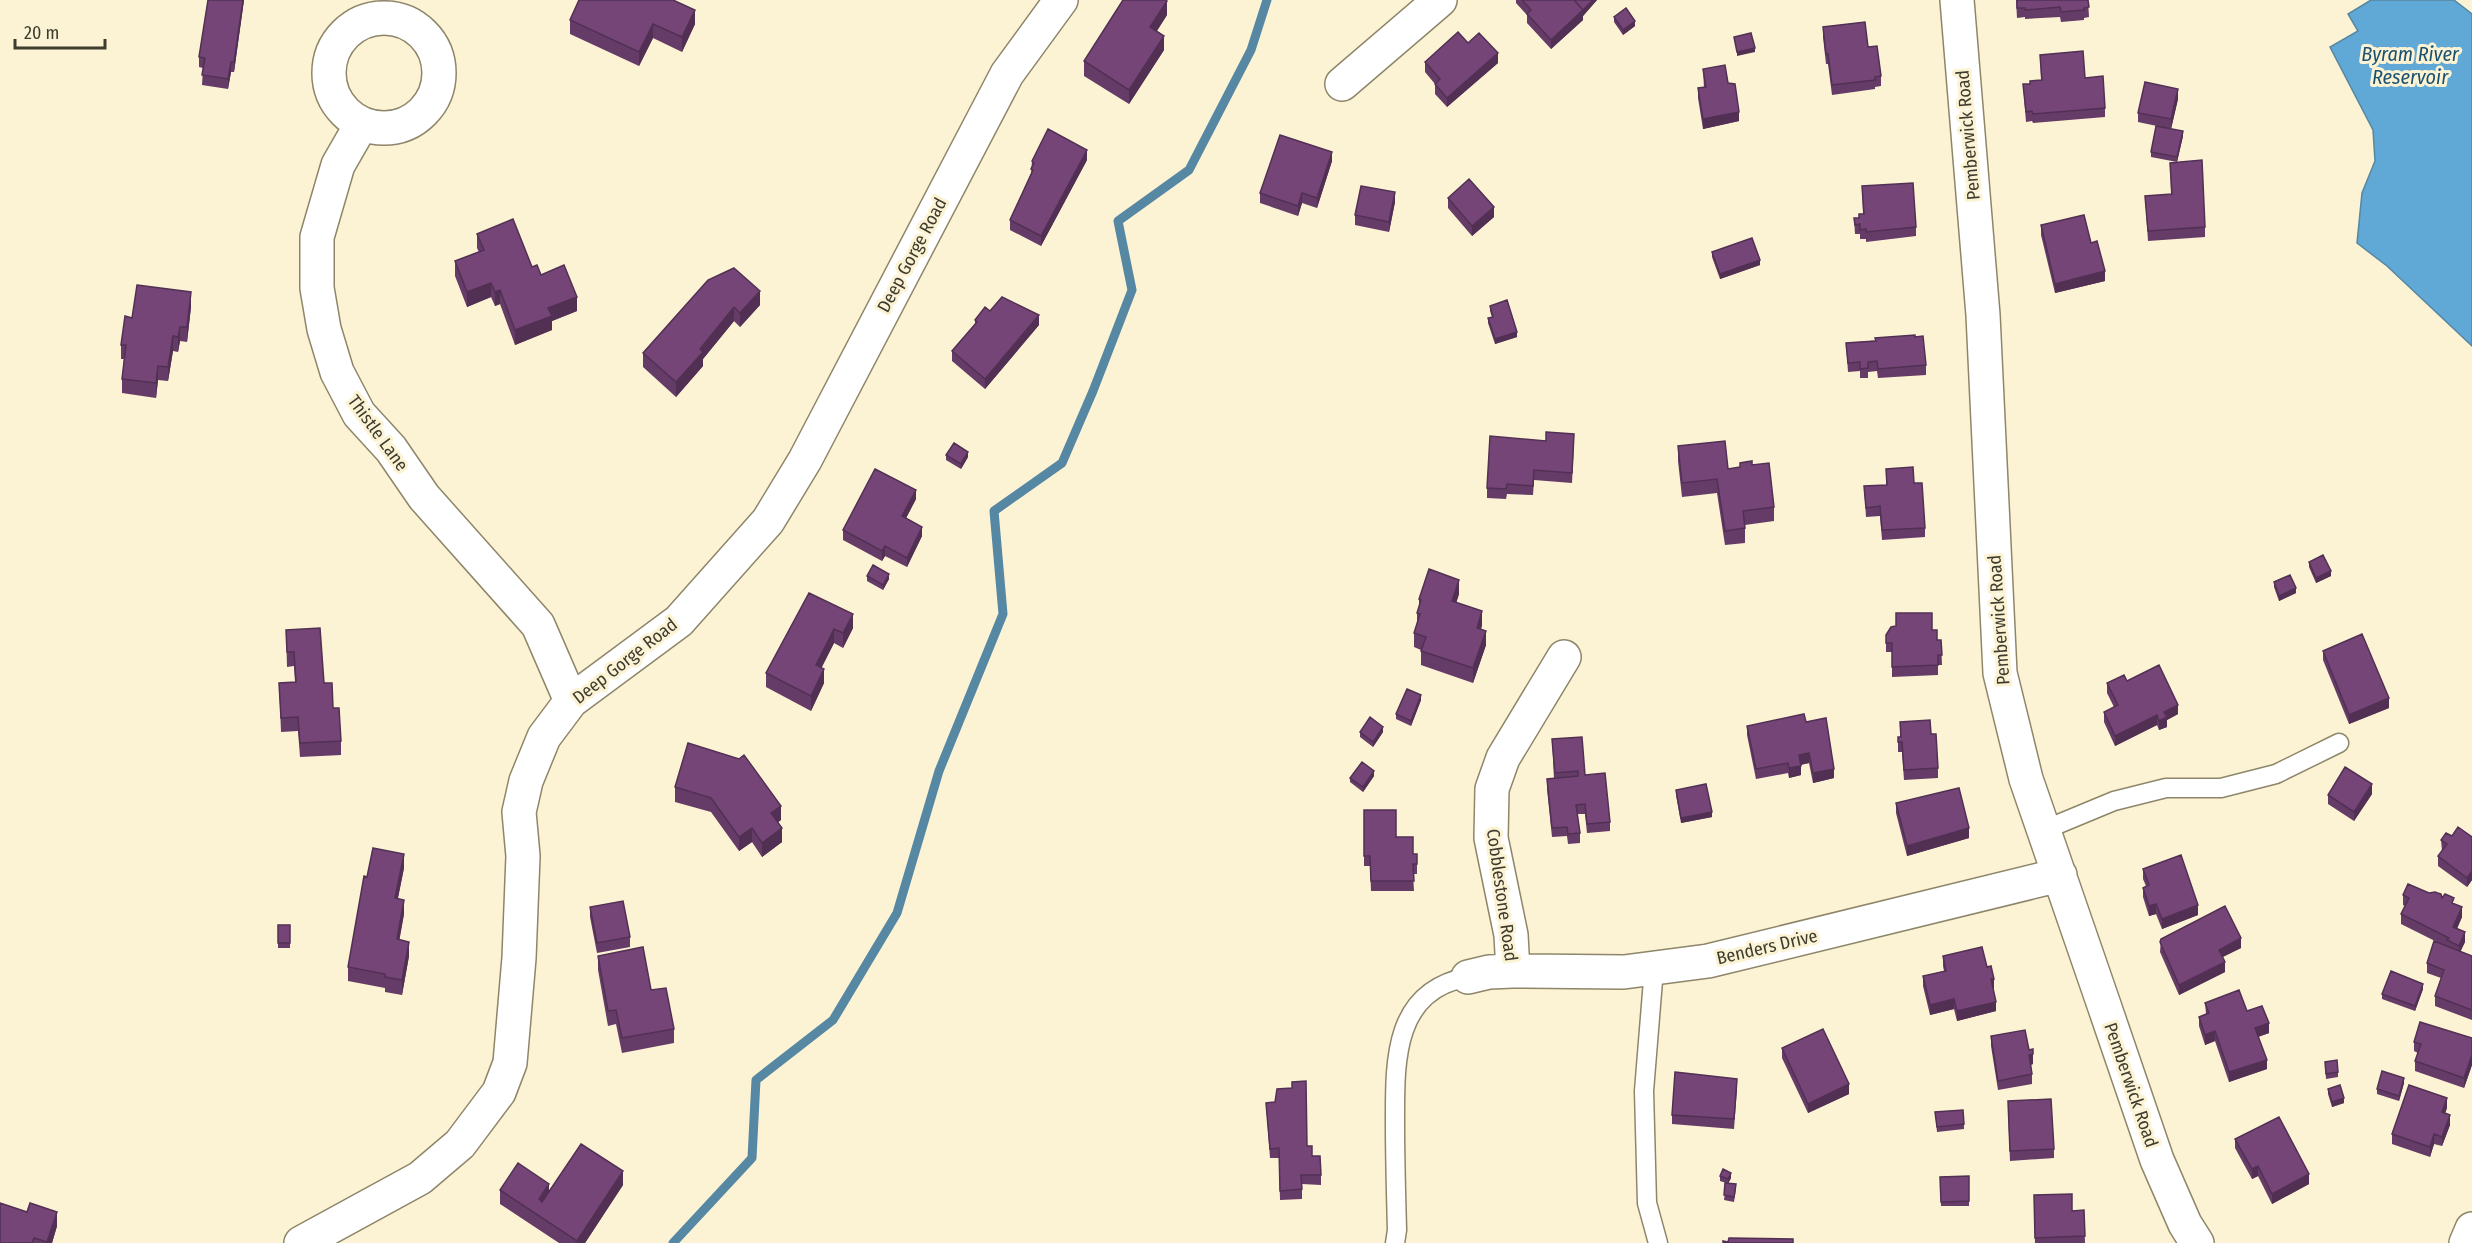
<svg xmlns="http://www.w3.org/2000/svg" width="2472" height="1243" font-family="'Fira Sans Condensed',sans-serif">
<rect width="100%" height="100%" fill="#fcf3d4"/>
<!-- water -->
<path fill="#60a8d5" stroke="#5687a3" stroke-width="1.5" d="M2371,0H2454L2472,14V346L2387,266L2357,243L2362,193L2375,161L2373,130L2330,47L2358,31L2348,14Z"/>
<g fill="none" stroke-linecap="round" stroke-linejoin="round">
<!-- stream -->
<path stroke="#5687a3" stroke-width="9" d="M673,1243L752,1158L756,1080L833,1020L897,913L939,771L1003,614L994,511L1062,463L1093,391L1132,290L1118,221L1189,170L1251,50L1267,0"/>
<!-- lane casing -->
<g stroke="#8e866a" stroke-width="21">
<path id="lane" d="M2044,830L2114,801L2166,788H2221L2276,774L2339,743
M1654,968L1644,1091L1647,1203L1658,1243
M1395,1243L1397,1230C1396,1194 1395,1159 1395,1124C1395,1063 1392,991 1468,977"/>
</g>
<!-- street casing -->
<g stroke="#8e866a" stroke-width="36">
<path id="street" d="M1957,0L1983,315L2000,673L2026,779L2104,1005L2157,1160L2185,1224L2197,1243
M329 73a55 55 0 1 1 110 0a55 55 0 1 1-110 0Z
M1342,84L1440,0
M361,125L338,165L317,237V288L324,329L337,372L359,414L391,449L424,497L538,625L571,701
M1513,971L1511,935L1491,838L1492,789L1503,758L1564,657
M1468,977L1489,972L1513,971L1624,972L1708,961L2060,875
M301,1243L420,1178L460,1144L499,1092L510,1063L519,958L523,856L519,812L526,781L544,737L571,701L679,621L768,521L805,460L1007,74L1061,0
M2466,1243L2472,1229"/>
</g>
<!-- lane -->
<use href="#lane" stroke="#fff" stroke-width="18"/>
<!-- street -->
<use href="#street" stroke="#fff" stroke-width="33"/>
</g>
<!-- wall -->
<path fill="#653b67" d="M208,0H244L234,72H231L228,89L202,85L203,68L199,67V57Z
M1516,0H1597L1583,16V20L1551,49L1527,23V15L1516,3Z
M2016,0H2088L2089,17L2084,18V20L2061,22L2060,17L2025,19V17L2017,18Z
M1167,15L1157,31L1164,50L1129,104L1084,76V61Z
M1614,17L1635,26L1623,35L1614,22Z
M570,20L695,24L682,52L653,38L639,66L570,34Z
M1823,27L1868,47L1881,76V86L1875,87V89L1832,95L1828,64H1826L1823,37Z
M1468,43L1498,63L1447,107L1435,94V84L1425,72V62Z
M2040,55L2085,78L2105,108V117L2033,123L2032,121L2026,122L2023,84H2030L2041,80Z
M1703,69L1728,83L1739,121L1703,129L1698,98V88H1704Z
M2178,99L2171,129L2138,122V113Z
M2183,136L2177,162L2151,157V152Z
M1087,160L1041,246L1010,230V220L1031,174L1032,161Z
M1332,161L1317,208L1302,203L1298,216L1260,203V193Z
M2170,163L2205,227V237L2148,241L2145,196L2171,194Z
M1862,186L1916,227V236L1866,242V239H1860V234H1855L1854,218H1859L1863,214Z
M1448,198L1494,217L1472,236L1448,208Z
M1395,202L1389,232L1355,225V215Z
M2041,225L2105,281L2055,293L2041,235Z
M477,234L532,267L577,311L552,321V330L515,345L500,304L495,306L491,297L467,307L455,276V261L479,252L477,248Z
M1712,252L1760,265L1720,279L1712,257Z
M708,280L760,305L740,327L734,321L703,359V366L676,397L643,367V353Z
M1490,306L1517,337L1495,344L1488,323V318L1492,317L1490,311Z
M191,307L187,342L180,341L178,352L173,351L168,381L158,380L156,398L122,393V379L124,359H121V345L132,318Z
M990,311L1039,325L985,389L952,361V351L975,325V320Z
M1915,337L1926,365V375L1878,378L1877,371L1868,372V378H1860V371L1848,372L1846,343Z
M1546,441L1574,443L1572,483L1534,480L1533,495L1507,494L1506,499L1487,498V488Z
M1678,446L1728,469L1740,467V463L1752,465L1774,507V521L1745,525V543L1725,545L1717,493L1682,497L1678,461Z
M946,455L968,457L961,469L946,460Z
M1886,469L1914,483L1925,528V537L1882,540L1880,516L1866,517L1864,486L1886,485Z
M916,499L906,518L922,536L907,567L885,556L882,561L843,540V530Z
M2309,562L2331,576L2316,583L2309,567Z
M867,576L889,579L883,590L867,581Z
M2274,582L2296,593L2279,601L2274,587Z
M809,593L853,628L843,648L834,643L821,668L824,683L811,711L766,687V673Z
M1459,594L1456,603L1482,625L1481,630L1486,645L1473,683L1421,665V650L1414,647V633L1417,624V613L1419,606V599Z
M286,630L324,683L333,708L341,741V755L300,757L298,731L281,732L279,683L295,682L294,666L287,667Z
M1932,630L1937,640H1941L1942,665H1938V675L1892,677V652H1886V635Z
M2323,651L2389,708L2349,724L2323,660Z
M2127,681L2178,714L2167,720V727L2159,730L2157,725L2115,746L2104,722V712L2114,707L2107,693V683Z
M1421,700L1411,726L1396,719V714Z
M1806,722L1834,778L1813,783L1809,763L1801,765V775L1789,778L1788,773L1756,779L1747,735V726Z
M1900,722L1931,734L1938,768V778L1904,780L1902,752H1898V737H1900Z
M1360,732H1383L1373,747L1360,737Z
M1552,739L1585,775L1610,822V831L1587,833L1585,814H1577L1580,833V843L1568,844L1567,836L1552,837L1547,789V779H1554Z
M1374,776L1363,792L1350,782V778Z
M675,787L781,820L778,822L782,842L762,857L752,842L739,851L711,812L675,802Z
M1676,790L1712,817L1681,823L1676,795Z
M2372,794L2354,821L2328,804V795Z
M1896,803L1969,838L1907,856L1896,813Z
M1364,810L1396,837L1413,854H1417V874H1413L1414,891H1371L1370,866H1364Z
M2452,836L2472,837V880L2467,887L2438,866V856L2442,851L2441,840Z
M404,868L398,898L404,914L399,940L409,956L402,995L385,992V988L348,981V967L367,877Z
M2143,869L2198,915L2162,929L2156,914L2149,916L2143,897V888L2146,886L2143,879Z
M2403,895L2442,898L2454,904L2462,917L2457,929L2465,942L2460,951L2472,956V1020L2435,1006V996L2441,978L2427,973V963L2445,946L2401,924V914L2405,906L2403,905Z
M590,907L630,937V947L597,953L590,917Z
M278,925H290V948H278Z
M2161,939L2241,948L2222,957L2225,972L2179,995L2160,952Z
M598,956L674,1029V1043L622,1053L616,1024L608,1026L598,970Z
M1943,956L1987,967L1994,988L1993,989L1996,1011L1957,1021L1954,1009L1930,1015L1923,986V976L1944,971L1943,966Z
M2423,989L2415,1011L2382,999V994Z
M2205,1003L2247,1011L2269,1033L2258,1037L2267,1069L2229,1082L2215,1041L2205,1045L2199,1026V1017L2206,1014Z
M1991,1036L2029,1050L2033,1064L2031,1065L2032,1074V1084L1998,1090L1991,1046Z
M2472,1038V1065L2464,1088L2415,1071V1061L2418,1053L2414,1051V1042Z
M1782,1048L1849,1094L1808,1113L1782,1058Z
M2325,1062L2338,1072V1077L2326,1079Z
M2404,1083L2399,1101L2377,1094V1089Z
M1737,1089L1734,1129L1672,1124V1115Z
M2328,1089L2344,1103L2332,1107L2328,1094Z
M1266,1103L1307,1146L1321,1175V1185L1302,1184V1199L1280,1200L1279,1158H1270Z
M2447,1108L2445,1113L2450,1125L2442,1146L2434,1144L2430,1157L2392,1144V1134Z
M2008,1110L2054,1149V1158L2010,1161Z
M1935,1112L1964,1124V1129L1937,1132Z
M2235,1139L2309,1184L2272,1204L2258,1176L2252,1179L2235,1148Z
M1720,1176L1731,1178L1728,1183L1736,1189L1734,1202L1724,1200L1726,1183L1720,1181Z
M1969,1176V1206H1941L1940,1177Z
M623,1185L585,1243H559L500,1204V1190L549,1192Z
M2034,1195L2072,1211L2084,1210L2085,1243H2035Z
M57,1226L52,1243H0Z"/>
<!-- shaded-wall -->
<path fill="#523054" d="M243,0H244L234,72V62Z
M1593,0H1597L1583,16V20L1551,49V40Z
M1167,1V15L1150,41V27Z
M695,10V24L682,52V37Z
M1635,21V26L1623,35V30Z
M653,24V38L639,66V52Z
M1164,36V50L1129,104V90Z
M1755,48V52L1737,56V52Z
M1498,53V63L1447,107V98Z
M231,62V72L228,89V79Z
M2178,89V99L2171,129V119Z
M1739,112V121L1703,129V119Z
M2183,131V136L2177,162V157Z
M1087,150V160L1041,246V236Z
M1332,152V161L1317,208V198Z
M1395,192V202L1389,232V222Z
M1302,193V203L1298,216V206Z
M1494,207V217L1472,236V226Z
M1760,260V265L1720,279V274Z
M2105,271V281L2055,293V284Z
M491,283V297L467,307V292Z
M500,290V304L495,306V292Z
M760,291V305L740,327V313Z
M191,292V307L187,342V327Z
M577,297V311L552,321V330L515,345V330L548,308Z
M734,307V321L703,359V366L676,397V382L700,349Z
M1039,315V325L985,389V379Z
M180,327V341L178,352V337Z
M1517,332V337L1495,344V339Z
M173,336V351L168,381V367Z
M158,366V380L156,398V383Z
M968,452V457L961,469V464Z
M916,490V499L902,526V516Z
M922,527V536L907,567V558Z
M885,546V556L882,561V551Z
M2331,571V576L2316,583V578Z
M889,574V579L883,590V585Z
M1459,580V594L1452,616V601Z
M2296,588V593L2279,601V596Z
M1482,611V625L1477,642V628Z
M853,614V628L843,648V633Z
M834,629V643L816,679V665Z
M1486,631V645L1473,683V668Z
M824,669V683L811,711V696Z
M1421,695V700L1411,726V721Z
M2389,698V708L2349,724V715Z
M2178,705V714L2167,720V727L2159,730V721L2164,712Z
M2157,715V725L2115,746V736Z
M1383,727V732L1373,747V742Z
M1809,753V763L1799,765V755Z
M1801,766V775L1789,778V768Z
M1834,769V778L1813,783V773Z
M1374,771V776L1363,792V787Z
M2372,784V794L2354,821V812Z
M781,806V820L771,827V813Z
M1712,812V817L1681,823V818Z
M752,828V842L739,851V837Z
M782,828V842L762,857V843Z
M1969,828V838L1907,856V846Z
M404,854V868L395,912V898Z
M2472,871V880L2467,887V878Z
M404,900V914L397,954V939Z
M2156,904V914L2149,916V906Z
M2198,905V915L2162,929V919Z
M2462,907V917L2453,937V927Z
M2465,932V942L2459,955V946Z
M2241,938V948L2219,959V950Z
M409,942V956L402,995V980Z
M2225,962V972L2179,995V985Z
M1991,979H1994V988L1991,989Z
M2423,984V989L2415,1011V1006Z
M1954,999V1009L1930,1015V1005Z
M1996,1002V1011L1957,1021V1011Z
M2269,1023V1033L2255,1038V1028Z
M2215,1031V1041L2205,1045V1035Z
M2033,1054V1064L2029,1065V1055Z
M2472,1055V1065L2464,1088V1078Z
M2267,1060V1069L2229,1082V1072Z
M2404,1078V1083L2399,1101V1096Z
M1849,1084V1094L1808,1113V1104Z
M2344,1098V1103L2332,1107V1102Z
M2447,1098V1108L2442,1122V1112Z
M2450,1115V1125L2442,1146V1137Z
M2434,1134V1144L2430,1157V1147Z
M2258,1166V1176L2252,1179V1169Z
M623,1171V1185L585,1243H577V1241Z
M1731,1173V1178L1728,1184V1179Z
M2309,1174V1184L2272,1204V1194Z
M549,1184V1198L539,1214V1199Z
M57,1212V1226L52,1243H47Z"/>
<!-- building -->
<path fill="#754578" stroke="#523054" stroke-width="1.5" d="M208,0H243L234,62H231L228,79L202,75L205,58L199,57Z
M579,0H673L695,10L682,37L653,24L639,52L570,20Z
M1123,0H1166L1167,1L1150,27L1164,36L1129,90L1084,61Z
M1522,0H1574L1583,10L1551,40L1527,14L1531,10Z
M1574,0H1593L1582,11L1583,10Z
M2017,0H2088L2089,7L2084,8V10L2061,12L2060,7L2025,10V8H2017Z
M1626,8L1635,21L1623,30L1614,17Z
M1865,22L1868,47L1877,46L1881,76L1875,77V80L1832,85L1828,54H1826L1823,27Z
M1458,32L1468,43L1479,33L1498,53L1447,98L1435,84L1440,79L1425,62Z
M1751,33L1755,48L1737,52L1734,37Z
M2083,51L2085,78L2103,76L2105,108L2033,114L2032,111L2026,112L2023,84H2030V81L2042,80L2040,55Z
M1725,65L1728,83L1735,84L1739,112L1703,119L1698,88L1706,87L1703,69Z
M2145,82L2178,89L2171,119L2138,113Z
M2156,126L2183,131L2177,157L2151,152Z
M1048,129L1087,150L1041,236L1010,220L1033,170L1031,169L1034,163L1032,161Z
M1280,135L1332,152L1317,198L1302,193L1298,206L1260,193Z
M2202,160L2205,227L2148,231L2145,196L2172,194L2170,163Z
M1469,179L1494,207L1472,226L1448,198Z
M1913,183L1916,227L1866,232V229L1860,230V224L1855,225L1854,218H1859V214H1864L1862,186Z
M1361,186L1395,192L1389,222L1355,215Z
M2084,215L2091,243L2097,241L2105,271L2055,284L2041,225Z
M513,219L532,267L537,265L541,275L564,265L577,297L548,308L552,316L515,330L500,290L495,292L491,283L467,292L455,261L484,250L477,234Z
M1752,238L1760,260L1720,274L1712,252Z
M734,268L760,291L740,313L734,307L700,349L703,352L676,382L643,353L708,280Z
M137,285L191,292L187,327H180L178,337L173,336L168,367L158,366L156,383L122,379L126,345H121L125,316L132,318Z
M1002,297L1039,315L985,379L952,351L977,322L975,320L985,307L990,311Z
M1507,300L1517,332L1495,339L1488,318L1493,317L1490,306Z
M1915,335V337L1923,336L1926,365L1878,369L1877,361L1868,362V368L1860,369V362L1848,363L1846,343L1876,341L1875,338Z
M1546,432L1574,434L1572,473L1534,470L1533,486L1507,484L1506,489L1487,488L1490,436L1546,441Z
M1725,441L1728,469L1740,467V463L1752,461V465L1769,463L1774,507L1743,511L1745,528L1725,531L1717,479L1682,483L1678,446Z
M954,443L968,452L961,464L946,455Z
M1913,467L1914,483H1922L1925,528L1882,530L1880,506L1866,508L1864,486L1887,485L1886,469Z
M875,469L916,490L902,516L922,527L907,558L885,546L882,551L843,530Z
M2323,555L2331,571L2316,578L2309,562Z
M873,565L889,574L883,585L867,576Z
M1429,569L1459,580L1452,601L1482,611L1477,628L1486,631L1473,668L1421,651L1426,637L1414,633L1420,614L1417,613L1421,600L1419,599Z
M2290,575L2296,588L2279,596L2274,582Z
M809,593L853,614L843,633L834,629L816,665L824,669L811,696L766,673Z
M1896,613H1932V630H1937V640H1941L1942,655H1938V665L1892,667V643H1886V635L1891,627L1896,626Z
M320,628L324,683H332L333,708H339L341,741L300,743L298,717L281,718L279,683L296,682L294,652H287L286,630Z
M2362,634L2389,698L2349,715L2323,651Z
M2159,665L2178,705L2164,712L2167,717L2159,721L2157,715L2115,736L2104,712L2118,705L2107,683L2124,675L2127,681Z
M1407,689L1421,695L1411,721L1396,714Z
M1804,714L1806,722L1826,718L1834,769L1813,773L1809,753L1799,755L1801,766L1789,768L1788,763L1756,769L1747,726Z
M1370,717L1383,727L1373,742L1360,732Z
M1930,720L1931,734H1936L1938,768L1904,770L1902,742H1898V737H1901L1900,722Z
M1582,737L1585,775L1605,773L1610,822L1587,824L1585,804L1576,805L1580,833L1568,834L1567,827L1552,828L1547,779L1578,776V771L1555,773L1552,739Z
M688,743L739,759L744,755L781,806L771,813L782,828L762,843L752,828L739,837L711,798L675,787Z
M1362,762L1374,771L1363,787L1350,778Z
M2345,767L2372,784L2354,812L2328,795Z
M1706,784L1712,812L1681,818L1676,790Z
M1959,788L1969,828L1907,846L1896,803Z
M1364,810H1396V837H1413V854H1417V864H1413L1414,881H1371L1370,856H1364Z
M2458,827L2472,837V871L2467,878L2438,856L2447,844L2441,840L2446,833L2452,836Z
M373,848L404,854L395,898L404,900L397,939L409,942L402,980L385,977V974L348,967L364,876L367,877Z
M2181,855L2198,905L2162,919L2156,904L2149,906L2143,888L2149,885L2143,869Z
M2408,884L2429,893L2435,892L2441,894L2442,898L2445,894L2454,898L2452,903L2462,907L2453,927L2465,932L2459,946L2447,940L2449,938L2401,914L2409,898L2403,895Z
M623,901L630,937L597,943L590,907Z
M2225,906L2241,938L2219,950L2225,962L2179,985L2160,942L2161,939Z
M278,925H290V943H278Z
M2434,941L2472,956V1010L2435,996L2444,970L2427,963Z
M643,947L651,990L666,988L674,1029L622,1038L616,1010L608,1011L598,956Z
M1982,947L1987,967L1991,966L1994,979H1991L1996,1002L1957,1011L1954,999L1930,1005L1923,976L1946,971L1943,956Z
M2391,971L2423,984L2415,1006L2382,994Z
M2239,990L2247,1011L2262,1006L2269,1023L2255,1028L2267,1060L2229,1072L2215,1031L2205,1035L2199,1017L2209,1013L2205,1003Z
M2420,1022L2472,1038V1055L2464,1078L2415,1061L2421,1044L2414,1042Z
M1823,1029L1849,1084L1808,1104L1782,1048Z
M2025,1030L2029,1050L2033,1049V1054L2029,1055L2032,1074L1998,1081L1991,1036Z
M2337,1060L2338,1072L2326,1074L2325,1062Z
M2382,1071L2404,1078L2399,1096L2377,1089Z
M1675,1072L1737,1079L1734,1119L1672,1115Z
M1306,1081L1307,1146H1312V1156H1320L1321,1175H1301L1302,1189L1280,1191L1279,1148L1270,1149L1266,1103L1275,1102L1277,1089L1292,1088V1082Z
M2340,1085L2344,1098L2332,1102L2328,1089Z
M2409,1085L2447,1098L2442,1112L2450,1115L2442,1137L2434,1134L2430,1147L2392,1134Z
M2051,1099L2054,1149L2010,1151L2008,1101Z
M1963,1110L1964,1124L1937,1127L1935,1112Z
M2279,1117L2309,1174L2272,1194L2258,1166L2252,1169L2235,1139Z
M581,1144L623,1171L577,1241L500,1190L518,1163L549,1184L539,1199L542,1202Z
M1723,1169L1731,1173L1728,1179L1720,1176Z
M1969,1176V1201L1941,1202L1940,1177Z
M1725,1183L1736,1184L1734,1197L1724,1195Z
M2072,1194V1211L2084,1210L2085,1236L2035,1238L2034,1195Z
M0,1203L27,1212L30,1203L57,1212L47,1242L34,1238L32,1243H0Z
M1729,1238L1793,1239V1243H1723V1241L1728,1242Z"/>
<g text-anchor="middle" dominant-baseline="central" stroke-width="6" stroke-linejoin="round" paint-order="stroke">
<!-- street labels -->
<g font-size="18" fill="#3e3b2f" stroke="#fcf3d4">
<text transform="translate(1968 135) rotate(-95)">Pemberwick Road</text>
<text transform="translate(912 255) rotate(-62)">Deep Gorge Road</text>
<text transform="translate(378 433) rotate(54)">Thistle Lane</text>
<text transform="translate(1999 620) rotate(-94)">Pemberwick Road</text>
<text transform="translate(625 661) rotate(-38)">Deep Gorge Road</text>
<text transform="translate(1502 895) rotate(82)">Cobblestone Road</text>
<text transform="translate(1767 947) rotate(-13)">Benders Drive</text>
<text transform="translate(2131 1085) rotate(71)">Pemberwick Road</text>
</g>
<!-- water labels -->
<g font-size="20" font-style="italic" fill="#1a5170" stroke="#fcf3d4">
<text x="2410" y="54">Byram River<tspan x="2410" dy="23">Reservoir</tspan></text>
</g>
</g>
<!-- scale -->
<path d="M15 39v9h90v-9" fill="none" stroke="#3e3b2f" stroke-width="3"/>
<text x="24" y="39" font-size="18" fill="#3e3b2f" stroke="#fcf3d4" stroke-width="4.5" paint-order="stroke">20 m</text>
</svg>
